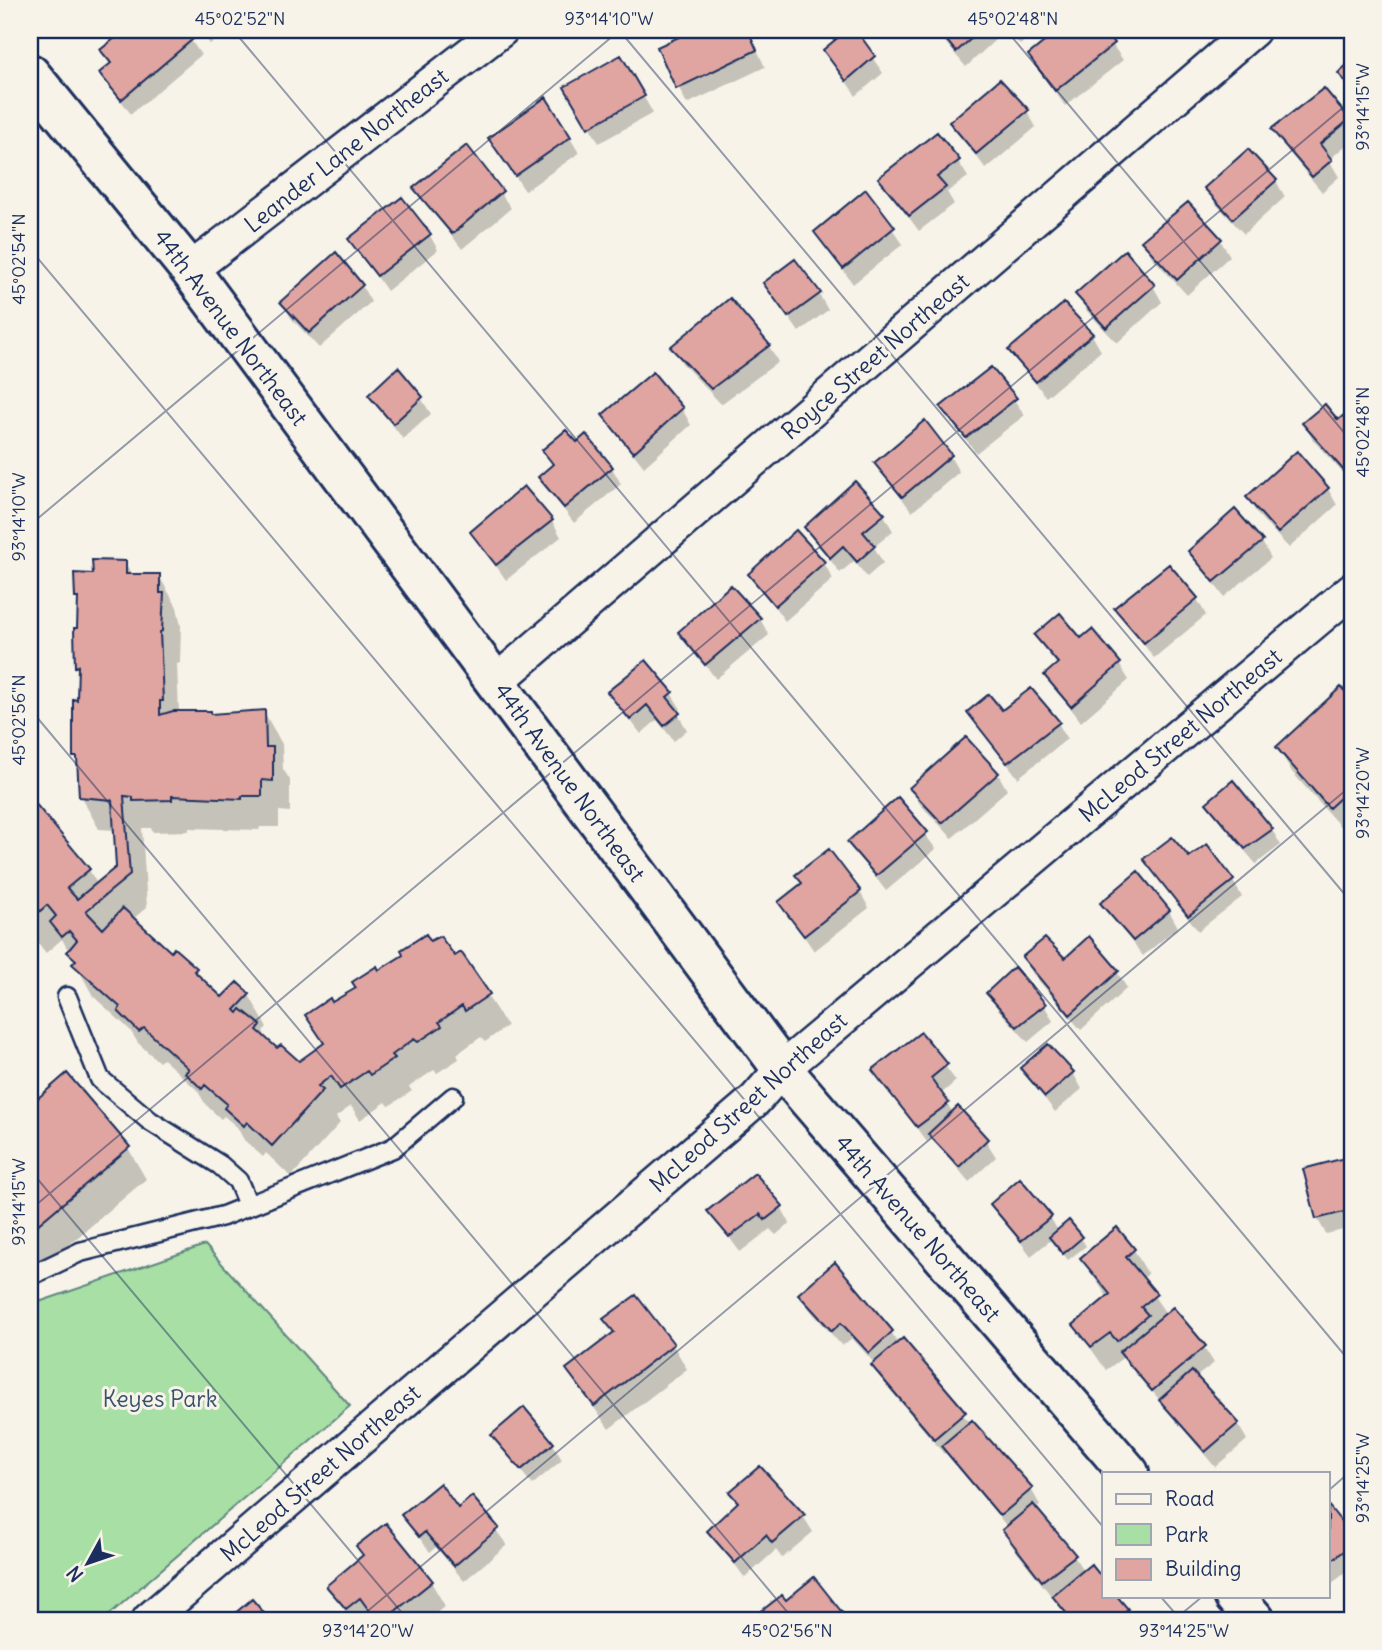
<svg xmlns="http://www.w3.org/2000/svg" width="1382" height="1650" font-family="Delius,sans-serif">
<rect width="100%" height="100%" fill="#f7f3e8"/>
<filter id="ink" filterUnits="userSpaceOnUse"><feTurbulence type="fractalNoise" baseFrequency=".0143" numOctaves="2"/><feDisplacementMap in="SourceGraphic" scale="14" xChannelSelector="R" yChannelSelector="G"/><feConvolveMatrix kernelMatrix="1 2 1 2 8 2 1 2 1" color-interpolation-filters="sRGB"/></filter>
<g filter="url(#ink)">
<!-- green -->
<path fill="#a7dfa4" stroke="#618781" stroke-width="2" d="M205,1245L350,1406L103,1620H30V1305Z"/>
<!-- shadow -->
<path fill="#0003" d="M128,30H184L201,55L131,114L101,74L111,65L103,51Z
M199,30H230L210,44Z
M234,30H250L241,37Z
M699,30H748L765,67L687,104L659,48Z
M850,30H853L883,73L856,96L825,50Z
M935,30H989L995,40L966,67Z
M1006,30H1037L1020,45Z
M1061,30H1102L1123,60L1065,106L1030,56Z
M1133,30H1153L1141,39Z
M621,58L653,113L599,143L567,88Z
M1352,63V93L1340,74Z
M1027,111L1036,127L986,169L951,122Z
M1348,120L1352,127V140L1329,160L1339,177L1322,192L1283,145L1274,129Z
M570,138L579,153L525,191L490,139Z
M467,147L511,208L462,249L415,188Z
M958,161L968,177L947,192L954,204L919,231L880,179Z
M1276,181L1285,197L1244,234L1216,204L1207,188Z
M865,191L903,244L853,284L816,232Z
M429,234L438,250L387,291L351,239Z
M1220,240L1230,256L1187,295L1152,257L1143,241Z
M765,284L819,294L828,310L799,332Z
M362,286L371,302L319,348L291,318L282,302Z
M1153,286L1162,302L1117,343L1086,310L1077,294Z
M1064,305L1092,335L1101,351L1046,397L1011,350Z
M769,346L778,362L721,404L682,363L673,347Z
M991,369L1025,415L976,453L942,407Z
M370,395L421,398L431,414L403,439Z
M682,409L691,425L644,467L604,416Z
M1352,410V483L1313,440L1304,424L1338,422Z
M576,445L612,468L621,484L574,523L540,478L553,467L544,451Z
M950,456L959,472L912,512L876,463Z
M1328,489L1337,505L1289,548L1257,514L1248,498Z
M884,515L893,531L874,547L883,563L867,577L854,561L840,573L806,527Z
M552,521L561,537L506,580L472,532Z
M1262,542L1271,558L1224,597L1190,551Z
M125,563L132,575L159,576L177,607L181,626L180,663L177,664L179,713H210L212,716L264,712L282,744L283,769L290,780V812L279,811V827H260L259,830L189,828V831L153,832L151,828H142L147,907L133,919L172,955L196,969L204,983L222,999L237,984L249,995L267,1027L263,1031L270,1044L299,1063L324,1045L307,1015L331,1004L430,944L454,959L460,954L507,1026L485,1042L481,1037L457,1054L459,1059L437,1073L434,1070L409,1087L412,1091L389,1106L386,1102L360,1120L351,1106L336,1117L340,1123L291,1177L266,1153L263,1157L244,1140L237,1127L224,1116L221,1119L206,1105L197,1090L163,1059L159,1062L138,1043L130,1030L93,996L62,939L46,953L30,933V800L89,870L97,884L117,868L115,830L99,829L81,797L79,764L75,757L80,671L77,666L79,602L77,598L95,576Z
M824,563L833,579L785,621L750,574Z
M1197,599L1206,615L1154,658L1116,608Z
M760,619L769,635L716,679L680,632Z
M1036,635L1081,640L1119,664L1129,680L1081,722L1046,675L1057,665Z
M1341,689L1352,702V824L1344,831L1292,772L1278,748Z
M609,692L671,693L681,709L677,712L687,730L674,741L657,720L641,734Z
M1002,712L1058,723L1067,739L1018,778L969,713Z
M998,774L1007,790L952,838L920,804L911,788Z
M898,799L936,849L886,891L849,843Z
M1208,803L1272,830L1281,845L1256,864L1218,819Z
M1145,859L1188,860L1233,881L1242,897L1198,931Z
M798,876L860,892L869,908L814,951L781,903L802,884Z
M1102,903L1169,911L1178,927L1143,956Z
M1024,958L1065,961L1117,972L1127,988L1081,1030L1033,974Z
M989,993L1044,1005L1053,1021L1028,1042L998,1009Z
M921,1034L956,1081L941,1094L953,1113L986,1141L996,1157L969,1182L933,1138L927,1142L874,1071Z
M1048,1047L1073,1073L1082,1089L1055,1112L1022,1068Z
M30,1080L41,1098L128,1148L146,1179L30,1278Z
M1352,1158V1228L1326,1234L1317,1218L1305,1170Z
M992,1204L1050,1217L1058,1231L1081,1238L1086,1246L1068,1260L1052,1239L1031,1256Z
M781,1207L790,1223L776,1235L770,1229L740,1252L710,1211Z
M1134,1250L1148,1274L1142,1279L1167,1315L1204,1347L1214,1363L1196,1377L1238,1424L1247,1440L1215,1467L1124,1357L1106,1370L1075,1326L1108,1298L1082,1259Z
M801,1294L891,1332L898,1344L1031,1489L1040,1505L1035,1510L1074,1556L1084,1572L1104,1596H1115L1133,1620H1070L1013,1547L1004,1531L1008,1528L947,1451L944,1454L883,1381L875,1364L852,1338L842,1346L810,1310Z
M635,1297L673,1345L687,1369L609,1429L568,1370L614,1334L606,1320Z
M494,1435L553,1444L562,1460L532,1485Z
M760,1468L803,1516L813,1532L782,1558L776,1550L745,1578L710,1531L739,1504L731,1492Z
M472,1498L507,1545L464,1581L436,1547L430,1552L403,1516L458,1510Z
M1328,1507L1352,1538V1568L1328,1586Z
M386,1525L431,1582L445,1606L428,1620H351L328,1586L364,1557Z"/>
<!-- building -->
<path fill="#e0a5a1" stroke="#1b2f5e" stroke-width="2" d="M125,30H186L193,39L121,100L99,73L111,63L100,50Z
M694,30H748L757,50L676,89L657,47Z
M847,30H856L875,56L846,81L823,50Z
M938,30H981L956,52Z
M1059,30H1104L1115,43L1055,91L1028,55Z
M621,55L645,96L588,128L564,87Z
M1352,60V89L1338,73Z
M1000,79L1029,110L976,154L949,122Z
M1324,88L1350,119L1320,144L1332,160L1312,177L1271,129Z
M546,97L571,137L515,176L488,138Z
M937,132L960,160L937,177L946,187L909,216L878,178Z
M467,145L503,191L452,234L413,188Z
M1248,149L1277,180L1233,219L1204,188Z
M866,189L895,227L843,269L814,232Z
M402,197L431,234L377,276L348,239Z
M1188,202L1222,239L1177,280L1141,241Z
M1125,250L1155,285L1106,328L1075,294Z
M336,252L363,285L309,333L280,302Z
M795,259L821,293L788,317L763,283Z
M730,298L770,345L711,389L670,347Z
M1064,303L1093,334L1036,382L1008,350Z
M398,367L423,397L393,424L368,395Z
M991,367L1017,398L966,438L940,407Z
M653,372L683,408L633,453L602,415Z
M1325,404L1338,420L1352,408V466L1345,472L1302,423Z
M925,420L952,455L902,497L874,463Z
M566,430L577,442L586,434L613,467L564,508L538,477L553,464L542,450Z
M1297,451L1329,488L1278,533L1246,497Z
M855,481L885,514L863,532L875,546L857,562L843,546L830,558L804,527Z
M524,486L553,520L496,565L470,532Z
M1235,509L1263,541L1214,582L1188,551Z
M796,530L825,562L775,606L748,574Z
M92,560L126,561V574H160V593H164L162,631L160,632L163,701H160V715L173,711H211V714L265,710L266,747H273V781L262,780V796H242V799L172,796V800L133,801V797L124,796L130,875L86,911L103,929L123,908L171,952L174,948L197,968L194,971L222,997L237,982L250,994L235,1010L238,1013L241,1009L261,1025L257,1030L277,1048L281,1045L299,1061L324,1043L305,1015L330,998L332,1002L356,988L352,982L377,966L379,970L403,955L401,950L426,934L430,941L440,936L455,956L461,952L490,994L465,1011L462,1006L439,1022L442,1026L418,1042L414,1039L392,1055L395,1058L370,1075L367,1071L340,1089L331,1076L318,1086L323,1090L272,1146L247,1122L244,1126L224,1108L227,1104L205,1085L202,1089L185,1073L189,1069L144,1028L139,1032L118,1011L120,1007L72,964L76,960L67,952L77,940L69,931L62,937L50,922L56,916L47,905L30,920V797L90,869L67,888L77,899L116,867L112,800L79,797L77,757H73V699L77,700L78,666L75,667L74,628H77L78,598H75L74,573L93,574Z
M1169,564L1198,598L1144,643L1114,608Z
M731,585L761,618L705,665L678,632Z
M1060,613L1081,638L1092,629L1121,663L1071,707L1044,675L1058,663L1034,635Z
M646,660L673,692L667,697L680,713L664,726L647,705L630,720L607,692Z
M1341,687L1352,699V787L1329,808L1276,747Z
M1031,688L1060,722L1007,763L967,712L989,694L1002,710Z
M966,737L999,773L942,823L909,788Z
M1233,780L1273,829L1245,849L1206,803Z
M898,797L928,832L876,876L847,842Z
M1172,837L1189,857L1207,844L1234,880L1188,916L1143,859Z
M829,849L861,891L804,936L778,902L802,883L795,875Z
M1138,871L1170,910L1133,941L1100,903Z
M1089,936L1119,971L1070,1015L1022,957L1045,938L1065,958Z
M1014,967L1046,1004L1017,1027L986,993Z
M921,1032L948,1064L931,1078L949,1103L917,1127L872,1070Z
M1048,1044L1074,1072L1045,1097L1020,1068Z
M67,1073L130,1147L30,1231V1111L33,1108L30,1105Z
M958,1106L988,1139L959,1167L928,1134Z
M1352,1156V1210L1316,1219L1303,1169Z
M755,1173L783,1206L765,1220L760,1214L729,1237L707,1211Z
M1020,1178L1052,1216L1021,1241L990,1204Z
M1069,1220L1083,1237L1063,1254L1049,1237Z
M1117,1227L1135,1249L1126,1257L1157,1294L1141,1307L1148,1315L1117,1341L1110,1333L1091,1347L1073,1325L1110,1294L1080,1258Z
M835,1262L893,1331L869,1353L841,1323L832,1331L798,1294Z
M636,1295L674,1344L594,1406L566,1369L614,1332L603,1319Z
M1173,1307L1206,1346L1152,1391L1119,1352Z
M903,1338L966,1412L934,1439L871,1365Z
M1192,1371L1239,1423L1205,1452L1159,1400Z
M524,1407L554,1443L521,1470L491,1435Z
M972,1420L1033,1488L1000,1516L941,1446Z
M760,1466L805,1515L772,1543L766,1535L735,1563L707,1531L738,1502L729,1492Z
M440,1483L458,1508L472,1496L499,1528L454,1566L425,1532L419,1537L401,1515Z
M1033,1504L1076,1555L1042,1581L1002,1530Z
M1328,1505L1352,1535V1545L1328,1563Z
M386,1523L433,1581L384,1620H376L360,1598L346,1609L326,1586L363,1555L356,1546Z
M1091,1564L1104,1580V1596H1117L1128,1609L1116,1620H1072L1052,1596Z
M814,1577L848,1620H758L755,1616L782,1595L786,1600Z
M252,1599L270,1620H227Z"/>
<g fill="none" stroke-linecap="round" stroke-linejoin="round">
<!-- service casing -->
<g stroke="#1b2f5e" stroke-width="23">
<path id="service" d="M67,997L100,1079L150,1121L220,1165L238,1181L248,1205
M30,1276L80,1252L223,1216L393,1148L453,1097"/>
</g>
<!-- minor casing -->
<g stroke="#1b2f5e" stroke-width="38">
<path id="minor" d="M190,270L501,30
M496,682L1253,30
M149,1620L755,1100L782,1069L1352,590"/>
</g>
<!-- tertiary casing -->
<g stroke="#1b2f5e" stroke-width="44">
<path id="tertiary" d="M30,74L190,270L782,1069L1129,1473
M1234,1596L1255,1620"/>
</g>
<!-- service -->
<use href="#service" stroke="#f7f3e8" stroke-width="18"/>
<!-- minor -->
<use href="#minor" stroke="#f7f3e8" stroke-width="33"/>
<!-- tertiary -->
<use href="#tertiary" stroke="#f7f3e8" stroke-width="38"/>
</g>
</g>
<!-- ticks -->
<path fill="none" stroke="#1b2f5e" stroke-width="2" stroke-opacity="0.45" d="M233,30L1352,1364M619,30L1352,903M1006,30L1352,442M30,249L1104,1528M30,525L620,30M30,709L794,1620M30,1170L408,1620M30,1210L1352,100M1328,1491L1352,1470M1160,1596L1181,1620M357,1620L1352,785M1174,1620L1203,1596"/>
<g text-anchor="middle" dominant-baseline="central" stroke-width="6" stroke-linejoin="round" paint-order="stroke">
<!-- street labels -->
<g font-size="23" fill="#1b2f5e" stroke="#f7f3e8">
<text transform="translate(346 150) rotate(-38)">Leander Lane Northeast</text>
<text transform="translate(231 327) rotate(53)">44th Avenue Northeast</text>
<text transform="translate(875 356) rotate(-41)">Royce Street Northeast</text>
<text transform="translate(1180 735) rotate(-40)">McLeod Street Northeast</text>
<text transform="translate(570 782) rotate(54)">44th Avenue Northeast</text>
<text transform="translate(748 1102) rotate(-42)">McLeod Street Northeast</text>
<text transform="translate(918 1228) rotate(49)">44th Avenue Northeast</text>
<text transform="translate(320 1473) rotate(-41)">McLeod Street Northeast</text>
</g>
<!-- park labels -->
<g font-size="23" fill="#37526c" stroke="#f7f3e8">
<text x="160" y="1398">Keyes Park</text>
</g>
</g>
<!-- margin -->
<rect width="1382" height="1650" fill="none" stroke="#f7f3e8" stroke-width="77"/>
<!-- legend -->
<rect x="1102" y="1472" width="228" height="126" fill="#f7f3e8" stroke="#9fa5b1" stroke-width="2"/>
<rect x="1116" y="1494" width="35" height="10" fill="#f7f3e8" stroke="#9fa5b1" stroke-width="2"/>
<text x="1165" y="1506" font-size="21" fill="#1b2f5e">Road</text>
<rect x="1116" y="1524" width="35" height="21" fill="#a7dfa4" stroke="#9fa5b1" stroke-width="2"/>
<text x="1165" y="1542" font-size="21" fill="#1b2f5e">Park</text>
<rect x="1116" y="1559" width="35" height="21" fill="#e0a5a1" stroke="#9fa5b1" stroke-width="2"/>
<text x="1165" y="1576" font-size="21" fill="#1b2f5e">Building</text>
<!-- north arrow -->
<g transform="translate(88 1563) rotate(230)" stroke="#f7f3e8" stroke-width="5" paint-order="stroke">
<path d="M0-5L12 26L0 18L-12 26Z" fill="#1b2f5e"/>
<text y="-10" font-size="19" font-weight="bold" text-anchor="middle" fill="#1b2f5e">N</text>
</g>
<rect x="38" y="38" width="1306" height="1574" fill="none" stroke="#1b2f5e" stroke-width="2.5"/>
<g font-size="18" text-anchor="middle" fill="#1b2f5e">
<text x="240" y="25">45°02'52"N</text>
<text x="609" y="25">93°14'10"W</text>
<text x="1013" y="25">45°02'48"N</text>
<text transform="translate(1363 107) rotate(-90)" y="6">93°14'15"W</text>
<text transform="translate(19 259) rotate(-90)" y="6">45°02'54"N</text>
<text transform="translate(1363 432) rotate(-90)" y="6">45°02'48"N</text>
<text transform="translate(19 517) rotate(-90)" y="6">93°14'10"W</text>
<text transform="translate(19 720) rotate(-90)" y="6">45°02'56"N</text>
<text transform="translate(1363 793) rotate(-90)" y="6">93°14'20"W</text>
<text transform="translate(19 1202) rotate(-90)" y="6">93°14'15"W</text>
<text transform="translate(1363 1478) rotate(-90)" y="6">93°14'25"W</text>
<text x="368" y="1637">93°14'20"W</text>
<text x="787" y="1637">45°02'56"N</text>
<text x="1184" y="1637">93°14'25"W</text>
</g>
</svg>
